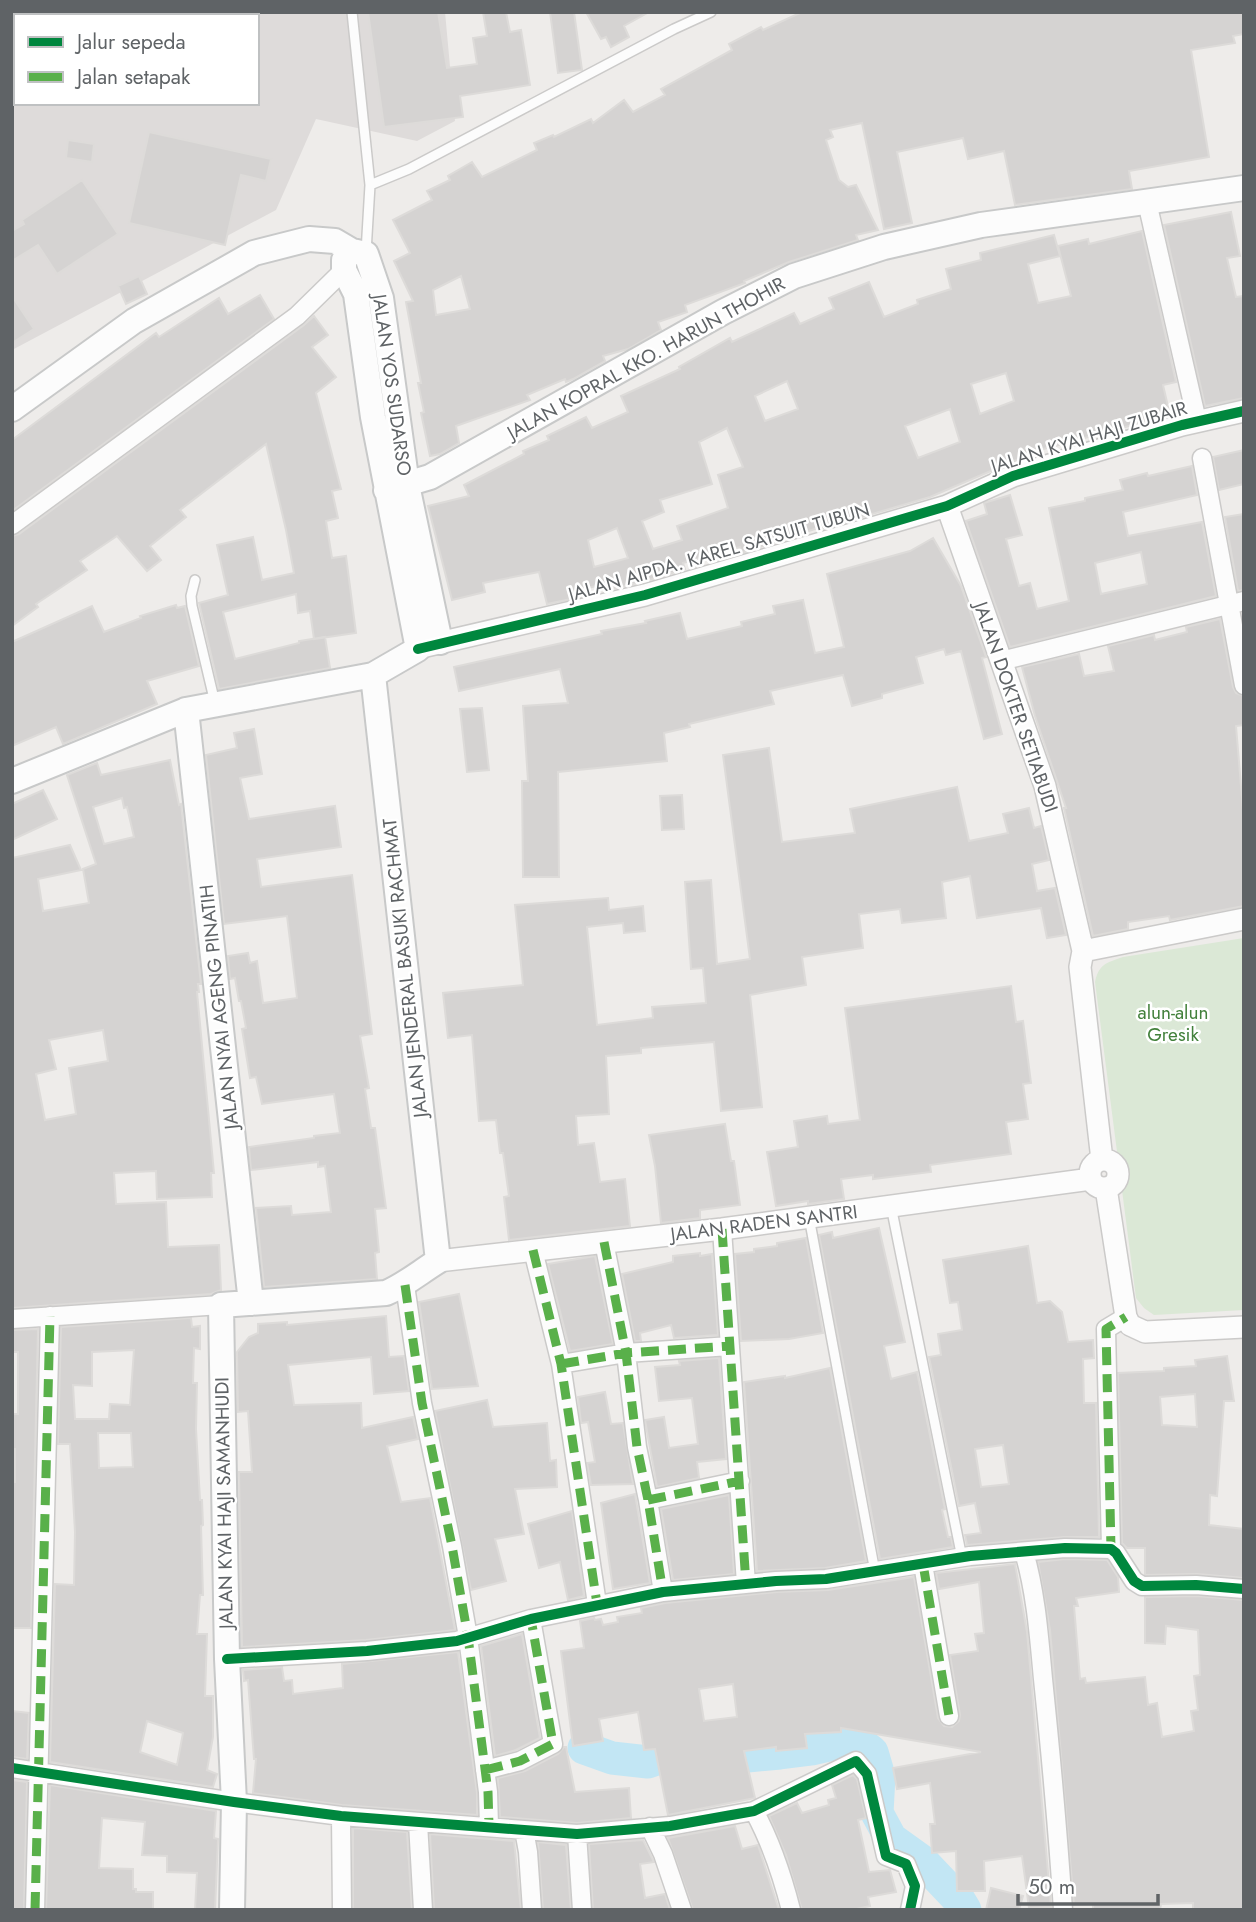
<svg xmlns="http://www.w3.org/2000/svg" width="1256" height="1922" font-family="Jost,sans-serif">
<rect width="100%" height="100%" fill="#eeecea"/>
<!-- industrial -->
<path fill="#dedbda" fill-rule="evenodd" d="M12,12H445L455,121L417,141L316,119L276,210L12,350ZM16,16H257V103H16Z"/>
<!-- green -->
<path fill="#dbe8d6" d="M1244,938V1310L1154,1315L1144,1308L1136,1298L1095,982C1099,964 1106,963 1123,957Z"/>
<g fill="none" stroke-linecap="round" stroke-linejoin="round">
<!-- river -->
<path stroke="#c2e6f4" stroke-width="33" d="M584,1748L612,1758L648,1762L665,1756H704L717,1759L780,1753L812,1749L855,1739L872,1752L879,1776L877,1813L891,1839L923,1862L959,1900L965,1910"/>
</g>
<!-- building -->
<path fill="#d5d3d2" stroke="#dddbd9" stroke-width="2" fill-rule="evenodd" d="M368,12H438L447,68L477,64L473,38L487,36L483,12H506L510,32L521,30L530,85L460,96L463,117L384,127Z
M550,12H574L582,70L558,73Z
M586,12H649L624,26L629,37L611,47L606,37L601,39Z
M802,12H1244V34L1233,36L1235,43L1191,50L1209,157L1129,171L1132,189L1015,205L1004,151L968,159L963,138L897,152L912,223L884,229L862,123L830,130L833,137L826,140L839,180L848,187L856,185L878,230L856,235L858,240L789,262L744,281L745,283L685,305L687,312L658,322L661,330L628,349L603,356L605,361L573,379L566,382L565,379L527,395L530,400L456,426L459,443L440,454L430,456L421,413L424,412L418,383H421L406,302L413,301L394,261L410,253L393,220L432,200L427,191L450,180L448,176L472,162L482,177L537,150L534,143L553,135L554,137L591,119L593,123L624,100L633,112L665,95L661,89L732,50L729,44L761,27L763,30ZM461,276L470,309L436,315L433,290Z
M149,132L271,159L266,181L241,175L225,245L129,223Z
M68,140L94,144L92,162L66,158Z
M82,180L118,234L57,274L38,245L12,261V231L24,224L22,220Z
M1231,212L1240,256L1227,258L1236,297L1244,296V398L1205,406L1164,225Z
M1142,231L1176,382L1163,385L1170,415L1025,454L1026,456L930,497L821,529V527L742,553L740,547L683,563L685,569L642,582L615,588L614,582L570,592L571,599L547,604L539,572L483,583L485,592L452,600L428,506L469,496L464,485L524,454L523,451L549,440L547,436L586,417L592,428L628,412L621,396L680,369L679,367L730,338L732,342L794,313L800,324L834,309L829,298L869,282L884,317L918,304L917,300L951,289L946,269L981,260L980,253L1054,235L1060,256L1028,264L1038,303L1071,296L1058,246L1088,239L1089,244ZM1006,373L1014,401L980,414L971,384ZM787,381L798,409L765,421L755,396ZM950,409L960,442L918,458L905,426ZM727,428L743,467L718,475L728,508L677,526L682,540L653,549L642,521L664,512L660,500L712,484L699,442ZM617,528L628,558L594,567L588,540Z
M139,276L147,294L126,304L118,286Z
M260,295L274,319L12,511V440L156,333L159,337L219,298L228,314Z
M12,296L34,329L12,343Z
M314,316L328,335L312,347L336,377L316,393L341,489L332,491L338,518L326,521L332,558L346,556L356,633L314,639L310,611L298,613L296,594L223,612L235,659L299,643V641L325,637L330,668L219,689L199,603L228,595L217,545L253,537L262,580L294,573L286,530L266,444L180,510L186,517L150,546L161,560L147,571L117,536L80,561L87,570L36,604L38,607L12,626V536L19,534L304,325Z
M1244,450V484L1219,490L1213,457Z
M1192,466L1197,495L1123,512L1128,536L1202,522L1216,596L1010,647L966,521L987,514L984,503L1010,495L1022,535L1006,539L1019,586L1030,583L1037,609L1069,601L1049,508L1085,501V498L1123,490L1120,480L1147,473L1148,476ZM1141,552L1147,584L1101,594L1095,563Z
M1244,514V590L1238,591L1225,517Z
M933,538L961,586L986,657L982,658L1002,734L984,739L961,651L946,655L944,649L916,657L923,683L882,694V698L852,706L843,675L770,691L774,704L689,724L690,727L664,733L667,761L558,772L559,877H523L522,781H528L523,706L568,703L560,669L459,691L454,667L602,634L601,631L646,623L645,621L680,613L687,639L742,626L741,622L775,614L773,606L803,600L815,653L844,647L827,574L910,551Z
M176,605L177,608L185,606L199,666L147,681L157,704L63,744L56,727L12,746V642L92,606L104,632L141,618L140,616Z
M1220,619L1233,687L1236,693L1244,696V725L1236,726L1244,822V906L1170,920L1169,916L1128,922V929L1093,936L1064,808H1066L1035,716L1022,667L1079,654L1084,676L1114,671L1108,646L1154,635L1155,640L1187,632L1186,627Z
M482,708L489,770L467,772L460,709Z
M254,729L262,774L240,778L249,819L335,806L341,847L257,859L261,887L352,875L372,1034L360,1036L369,1088L365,1089L371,1128H375L386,1208L375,1209L379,1252L375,1253L377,1279L264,1287L256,1208L291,1206L292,1215L331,1212L325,1166L318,1167V1162L251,1170L249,1147L314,1138V1136L340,1133L334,1094L262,1104L256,1077L250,1078L242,1029L246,1028L241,1001H239L235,978L230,979L228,956L248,953L250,963L257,961L263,1003L297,998L287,916L224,924L206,755L237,748L234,733Z
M769,748L782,842L855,833L850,809L957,787L969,841L1008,833L1003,814L1029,808L1034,828L1041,826L1049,860L1032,864L1037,891L1055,888L1066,935L1047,938L1041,908L977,918L970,876L942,882L946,918L902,923L900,909L859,914L863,948L802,957L806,985L750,995L762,1107L721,1111L714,1042L641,1048V1053L606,1056L609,1114L576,1116L578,1145L594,1143L600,1182L625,1179L630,1226L509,1240L504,1197L509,1196L503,1153H500L496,1120L479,1121L472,1035L448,1038L443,993L523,985L515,905L608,898L609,910L643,906L645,931L624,933L623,923L587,927L597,1025L653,1018L652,1007L706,1003L703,968L691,969L685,882L711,880L717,964L750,959L723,755Z
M170,760L179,805L181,804L201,984H198L199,992H197L214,1173H211L212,1197L157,1199L156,1171L114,1173L116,1204L166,1202L168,1247L219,1245L221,1290L211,1294L12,1308V858L70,845L81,870L38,879L43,911L89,903L83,869L96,864L67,775L97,763L101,775ZM122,798L124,808L127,807L134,837L104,844L93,807ZM103,1030L108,1061L69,1068L76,1114L45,1120L36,1074L56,1069L49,1040Z
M43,790L57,819L12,840V804Z
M682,795L684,829L662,830L660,796Z
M1011,986L1016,1022L1023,1021L1031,1083L1023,1084L1028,1119L1006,1122L1011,1154L930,1165L931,1172L873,1179V1175L841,1179L844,1199L808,1204V1201L776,1206L767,1152L798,1147L794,1121L827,1116L828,1124L860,1120L845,1008Z
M725,1124L731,1161H734L740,1205L700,1210V1218L661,1223L655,1166L649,1135Z
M879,1228L905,1342L884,1346L891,1379L917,1372L945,1509L942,1510L948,1537H951L953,1547L880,1559L819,1235L832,1232L833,1238Z
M806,1238L823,1333L789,1339L741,1341L735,1254L754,1252V1249L777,1246V1243Z
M1028,1246L1037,1303L1050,1301L1062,1312L1068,1342L1093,1340L1094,1358L1083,1359L1084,1403H1096L1099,1537H1064L967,1545L965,1535L981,1533L975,1503L959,1506L929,1357L941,1355L938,1334L962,1330L958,1302L950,1303L943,1260ZM1003,1445L1009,1484L981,1487L975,1449Z
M700,1253V1256L712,1254L718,1335L674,1338L671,1325L640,1333L641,1341H635L622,1274L673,1262V1256Z
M595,1256L613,1344L570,1351L548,1264Z
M459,1294L478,1386L432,1389L419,1302Z
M386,1316L389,1357L404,1356L409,1391L374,1394L371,1357L288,1365L294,1405L361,1403L362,1428L413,1417L418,1439L387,1446L401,1502L430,1498L455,1630L366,1640L242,1647L239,1472H252L248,1411L238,1412L237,1352L249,1337L258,1333V1324L287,1322V1325Z
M191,1318L192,1327L200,1326V1349L194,1348L193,1383H197L196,1429L200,1500H202L203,1525L201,1526L203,1595H200L197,1634H207L205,1696H213V1737L207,1770L217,1774L213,1787L50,1762L55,1584L74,1585L75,1532L70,1444H58L61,1327ZM134,1350L130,1405L110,1404L109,1419H75L73,1385L92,1386V1352ZM98,1433H131L133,1467L99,1468ZM147,1721L183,1733L177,1765L140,1752Z
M38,1329L31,1628H12V1482H15V1449H12V1414H18V1352H12V1330Z
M1227,1356L1234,1401H1224L1217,1496L1210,1495L1209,1525L1244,1529V1578L1197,1574L1145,1575V1548H1127L1122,1543L1118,1373L1164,1371V1368L1196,1366L1195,1360ZM1195,1394L1197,1427L1162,1425L1160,1397Z
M719,1358L726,1459L697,1462L699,1478L657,1487L645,1420L664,1417L669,1448L698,1444L692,1398L659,1401L655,1367L680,1365L679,1361Z
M830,1368L866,1561L825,1568L757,1571L744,1382L785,1376V1378Z
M605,1392L611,1424L623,1423L633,1484L591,1485L587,1463L595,1462L588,1422L581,1423L578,1397Z
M487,1400L493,1427L547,1423L550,1461L556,1460L557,1487L515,1489L524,1534L495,1539L506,1581L471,1590L435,1411Z
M635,1494L650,1583L613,1589L601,1503Z
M729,1495L734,1574L673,1580L661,1509Z
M572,1511L584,1596L568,1600L560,1562L539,1568L528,1524Z
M1065,1559L1107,1560L1118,1577L1119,1592L1076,1598L1078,1606H1074L1080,1679L1085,1678L1086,1683L1145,1677L1148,1705L1157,1703L1162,1737L1194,1731L1191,1711L1198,1710L1194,1676L1200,1675L1198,1630L1166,1626L1165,1644L1145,1643V1597L1196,1596L1244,1600V1909L1193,1910V1903L1161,1904L1160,1910H1093V1904L1074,1905L1050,1630L1038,1562Z
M1015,1564L1027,1632L1051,1907L1029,1908L1022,1856L984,1861L985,1891H957L956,1851L932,1853L930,1824H935L930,1783L897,1789L893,1768L981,1752L841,1728V1732L805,1734L807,1748L776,1751V1747L744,1751L755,1798L668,1815L655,1749L644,1750L638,1712L599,1719L603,1741L573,1746L561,1651L584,1648L580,1621L594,1618L595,1620L601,1619L603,1625L618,1622L617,1617L642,1613L641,1608L665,1603L777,1592L828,1590L914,1577L938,1718L944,1726L952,1727L959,1721L960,1715L950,1655L978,1651L975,1634L984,1633L979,1582L939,1589L936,1573ZM733,1684L737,1717L704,1721L699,1689Z
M522,1634L540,1738L516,1750L495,1756L481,1646Z
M458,1652L477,1793V1815L342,1805L253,1793L256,1759H254L248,1680L244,1681L243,1670L282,1667L284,1681L292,1680L293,1694L343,1688L342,1664Z
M12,1711L29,1713L27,1759L12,1757Z
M564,1747H566L575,1792L629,1788L631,1818L577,1823L500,1817L498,1778L525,1771L558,1754Z
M853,1775L857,1779L866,1818L858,1820L869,1872L890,1870L896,1892L868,1897L870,1906L852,1910H802L786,1855L769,1816L797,1803L802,1813L829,1805L828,1800L836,1798L832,1785Z
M12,1780L27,1782L24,1910H12Z
M50,1785L216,1811L214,1838L218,1839L215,1910H195L197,1873L167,1872V1856L142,1855L145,1822L102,1818L99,1868L133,1869V1889H136V1892H153V1910H46Z
M735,1826L742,1849L758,1845L779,1910H693L668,1838Z
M353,1828L407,1832L412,1910H353Z
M430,1834L514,1841L521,1910H434Z
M643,1840L654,1862L640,1864L645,1898L665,1894L670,1910H593L589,1844Z
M538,1842L566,1845L571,1910H543Z
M991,1888L1023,1896L1019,1910H986Z"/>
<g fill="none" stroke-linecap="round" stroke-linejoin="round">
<!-- service casing -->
<g stroke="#cbcac9" stroke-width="12">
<path id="service" d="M352,12L370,185L366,252
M370,185L409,169L674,29L711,12
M195,580L191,596L192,606L215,703
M891,1206L962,1558
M809,1217L875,1572"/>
</g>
<!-- minor casing -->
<g stroke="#cbcac9" stroke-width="21">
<path id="minor" d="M1147,202L1197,421
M1202,458L1244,685
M12,525L297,316L344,270
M1001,661L1244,601
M722,1229L746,1584
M604,1242L626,1353L637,1447L648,1500L663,1592
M533,1250L561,1364L597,1604
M405,1285L422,1403L452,1546L468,1637L488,1792L489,1826
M12,1319L221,1305
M561,1364L626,1353L730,1346
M648,1500L740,1481
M1111,1549L1106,1329L1126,1317
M1024,1552C1036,1593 1039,1636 1043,1679C1051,1756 1058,1833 1063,1910
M923,1564L949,1716
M227,1659L367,1651L457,1641L531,1619L663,1592L776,1581L826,1579L970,1556L1065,1548L1111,1549L1116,1553L1134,1581L1142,1586L1196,1585L1244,1589
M12,1768L234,1802L341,1816L577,1834L670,1826L754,1811L856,1761L867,1774L886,1856L906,1864L915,1886L910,1910
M485,1770L520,1761L553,1744L531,1619
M754,1811C771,1842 782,1875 791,1910
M341,1816L342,1910
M418,1823L423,1910
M650,1827L663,1854L682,1910
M524,1830L528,1852L532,1910
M577,1834L582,1910
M35,1910L50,1316"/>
</g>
<!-- tertiary casing -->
<g stroke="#cbcac9" stroke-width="24">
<path id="tertiary" d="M947,506L1045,786L1083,951
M426,646L645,595L947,506L1013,476L1182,425L1244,411
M1102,1160L1080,967L1083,951L1244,919
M1090 1174a14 14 0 1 1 28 0a14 14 0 1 1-28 0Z
M1106,1188L1126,1317L1130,1325L1145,1332L1244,1327
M438,1261L722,1229L1091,1179"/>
</g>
<!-- secondary casing -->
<g stroke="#c8c9c9" stroke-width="28">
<path id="secondary" d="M12,409L134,321L254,253L309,239L335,241L352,251L366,254L381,298L407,485L440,642
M386,490L430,477L723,312L794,276L884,247L981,225L1244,188
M186,710L251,1303
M12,781L186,710L373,675L418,649L373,417L356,294L344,270V260L352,251
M232,1910L234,1802L227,1659L221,1305L386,1293C405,1285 420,1272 438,1261L373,675"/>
</g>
<!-- service -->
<use href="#service" stroke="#fcfcfc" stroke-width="9"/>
<!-- minor -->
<use href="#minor" stroke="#fcfcfc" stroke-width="18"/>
<!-- tertiary -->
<use href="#tertiary" stroke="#fcfcfc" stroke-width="21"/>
<!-- secondary -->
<use href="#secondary" stroke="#fcfcfc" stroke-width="24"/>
<!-- quiet -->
<path stroke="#59b04a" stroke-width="9" stroke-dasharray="18 9" stroke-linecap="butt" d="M722,1229L746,1584
M604,1242L626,1353L637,1447L648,1500L663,1592
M533,1250L561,1364L597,1604
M405,1285L422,1403L452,1546L468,1637L488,1792L489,1826
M561,1364L626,1353L730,1346
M648,1500L740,1481
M1106,1548L1111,1549L1106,1329L1126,1317
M923,1564L949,1716
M485,1770L520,1761L553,1744L531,1619
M35,1910L50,1316"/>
<!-- cycleway casing -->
<g stroke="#fff" stroke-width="15">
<path id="cycleway" d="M418,649L645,595L947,506L1013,476L1182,425L1244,411
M227,1659L367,1651L457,1641L531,1619L663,1592L776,1581L826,1579L970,1556L1065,1548L1111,1549L1116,1553L1134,1581L1142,1586L1196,1585L1244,1589
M12,1768L234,1802L341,1816L577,1834L670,1826L754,1811L856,1761L867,1774L886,1856L906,1864L915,1886L910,1910"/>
</g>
<!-- cycleway -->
<use href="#cycleway" stroke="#00873e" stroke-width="10"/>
</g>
<g text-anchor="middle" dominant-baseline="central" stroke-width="5" stroke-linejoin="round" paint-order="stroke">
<!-- street labels -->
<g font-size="19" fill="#5f6366" stroke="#fff">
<text transform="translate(646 358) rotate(-29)">JALAN KOPRAL KKO. HARUN THOHIR</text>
<text transform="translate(392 385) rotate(82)">JALAN YOS SUDARSO</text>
<text transform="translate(1089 437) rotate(-17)">JALAN KYAI HAJI ZUBAIR</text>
<text transform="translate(719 552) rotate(-16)">JALAN AIPDA. KAREL SATSUIT TUBUN</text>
<text transform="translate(1016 707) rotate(71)">JALAN DOKTER SETIABUDI</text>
<text transform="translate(405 968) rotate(-96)">JALAN JENDERAL BASUKI RACHMAT</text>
<text transform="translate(219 1007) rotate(-96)">JALAN NYAI AGENG PINATIH</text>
<text transform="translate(764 1223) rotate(-7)">JALAN RADEN SANTRI</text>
<text transform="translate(224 1503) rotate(-91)">JALAN KYAI HAJI SAMANHUDI</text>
</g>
<!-- park labels -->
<g font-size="19" fill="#43813c" stroke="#fff">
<text x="1173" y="1012">alun-alun<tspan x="1173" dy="22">Gresik</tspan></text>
</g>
</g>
<!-- border -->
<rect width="1256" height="1922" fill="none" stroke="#5f6366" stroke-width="28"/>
<!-- legend -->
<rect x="14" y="14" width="245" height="91" fill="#ffffff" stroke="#bfc1c2" stroke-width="2"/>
<rect x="28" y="37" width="35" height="10" fill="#00873e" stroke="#bfc1c2" stroke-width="2"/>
<text x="77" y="49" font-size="21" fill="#5f6366">Jalur sepeda</text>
<rect x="28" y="72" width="35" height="10" fill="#59b04a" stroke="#bfc1c2" stroke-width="2"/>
<text x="77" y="84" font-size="21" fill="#5f6366">Jalan setapak</text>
<!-- scale -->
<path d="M1018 1894v10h140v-10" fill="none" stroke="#5f6366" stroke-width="3.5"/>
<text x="1028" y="1894" font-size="21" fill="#5f6366" stroke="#ffffff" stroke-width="5" paint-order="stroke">50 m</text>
</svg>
